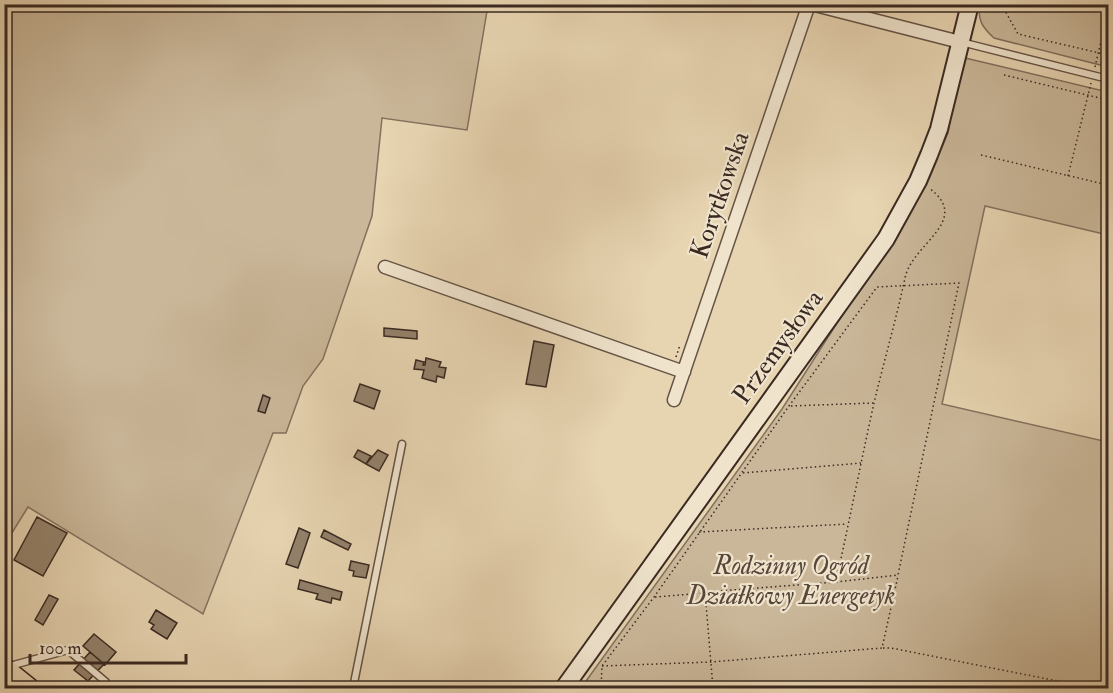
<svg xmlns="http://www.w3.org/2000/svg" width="1113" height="693" font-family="'IM FELL Double Pica',serif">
<rect width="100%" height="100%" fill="#e7d4b1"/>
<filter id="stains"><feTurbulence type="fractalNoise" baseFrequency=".00333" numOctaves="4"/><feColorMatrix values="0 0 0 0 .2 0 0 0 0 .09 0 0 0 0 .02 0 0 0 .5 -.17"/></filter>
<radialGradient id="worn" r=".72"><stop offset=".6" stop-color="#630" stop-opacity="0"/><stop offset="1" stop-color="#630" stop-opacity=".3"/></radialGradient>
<!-- green -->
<path fill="#cab799" stroke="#82705e" stroke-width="1.5" d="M5,5H488L467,130L382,118L372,216L323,359L303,386L286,433H273L203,614L28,507L5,544Z
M980,5H1108V67L994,38C983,28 977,20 980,5Z
M961,57L1108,92V235L985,206L942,404L1108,442V688H581L782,409L925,186L948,133Z"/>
<!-- building -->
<path fill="#94826c" stroke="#3a2a22" stroke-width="1.5" d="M384,328L417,331V339L384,336Z
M534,341L554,345L546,387L526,384Z
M426,358L441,362L439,367L446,368L444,378L437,376L436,382L422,378L424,370L414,369L416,360L424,362L423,365H425Z
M360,384L380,391L374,409L354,401Z
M263,395L270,398L265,413L258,411Z
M358,450L371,456L366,464L354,457Z
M378,450L388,455L379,471L366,464Z
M37,517L67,533L43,576L14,560Z
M299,528L310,533L298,568L286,564Z
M324,530L351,544L348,550L321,537Z
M351,561L369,565L366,578L353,576L354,571L349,570Z
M300,580L342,592L340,600L332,598L331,603L316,599L318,594L298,589Z
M49,595L58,599L43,625L35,620Z
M156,610L177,623L167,639L151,629L154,625L149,622Z
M94,634L116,652L105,665L83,646Z
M90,652L104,664L88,681L74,670Z"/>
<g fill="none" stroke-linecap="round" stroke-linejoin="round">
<!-- service casing -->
<g stroke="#655446" stroke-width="9">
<path id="service" d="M961,42L1108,79
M10,666L68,650L106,682L107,688
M353,688L402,444"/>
</g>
<!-- minor casing -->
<g stroke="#655446" stroke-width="15">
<path id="minor" d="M811,4L960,42
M385,267L684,372
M674,400L809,4"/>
</g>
<!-- secondary casing -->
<g stroke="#3a2a22" stroke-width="20">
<path id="secondary" d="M564,688L886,239L918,181L929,155L939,129L970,4"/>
</g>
<!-- primary casing -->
<g stroke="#3a2a22" stroke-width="21">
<path id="primary" d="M4,667L30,688"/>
</g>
<!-- path -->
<path stroke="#3a2a22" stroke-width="1.5" stroke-dasharray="1.5 3" stroke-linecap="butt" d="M1005,4L1004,9L1018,34L1108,55
M1095,67L1108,11
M1004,75L1108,100
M981,155L1108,185
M1068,176L1091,83
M676,357L680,345
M791,406L873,403
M743,473L861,463
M699,532L847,524
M655,597L704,593
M883,648H891L1093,688
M602,666L711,662L882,648L898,576
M601,688L602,666L654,597L789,406L877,287L959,283L898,575L836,582
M713,688L705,592L836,582C849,522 861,462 874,403C884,361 896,320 905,278C912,243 973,221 929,188"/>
<!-- service -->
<use href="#service" stroke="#efe3cc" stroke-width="6"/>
<!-- minor -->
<use href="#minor" stroke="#efe3cc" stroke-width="12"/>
<!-- secondary -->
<use href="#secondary" stroke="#efe3cc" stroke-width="16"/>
<!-- primary -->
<use href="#primary" stroke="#e7d4b1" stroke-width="18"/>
</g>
<g text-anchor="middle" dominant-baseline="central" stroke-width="4.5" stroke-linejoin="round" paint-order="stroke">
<!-- street labels -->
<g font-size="26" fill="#3a2a22" stroke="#efe3cc">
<text transform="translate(720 195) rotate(-71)">Korytkowska</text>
<text transform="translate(778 347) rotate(-54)">Przemysłowa</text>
</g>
<!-- park labels -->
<g font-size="26" font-style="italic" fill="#57463a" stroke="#efe3cc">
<text x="791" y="566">Rodzinny Ogród<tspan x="791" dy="30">Działkowy Energetyk</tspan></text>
</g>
</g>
<!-- margin -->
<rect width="1113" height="693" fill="none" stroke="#e7d4b1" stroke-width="24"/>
<rect x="6" y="6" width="1101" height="681" fill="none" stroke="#3a2a22" stroke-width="3"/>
<rect x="12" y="12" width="1089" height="669" fill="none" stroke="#3a2a22" stroke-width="1.5"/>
<!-- scale -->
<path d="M30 654v9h156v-9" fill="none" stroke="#3a2a22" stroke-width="3"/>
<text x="39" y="654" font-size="18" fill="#3a2a22" stroke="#efe3cc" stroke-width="4.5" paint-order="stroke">100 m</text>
<rect width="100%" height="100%" filter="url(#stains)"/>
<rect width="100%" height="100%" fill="url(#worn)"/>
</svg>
